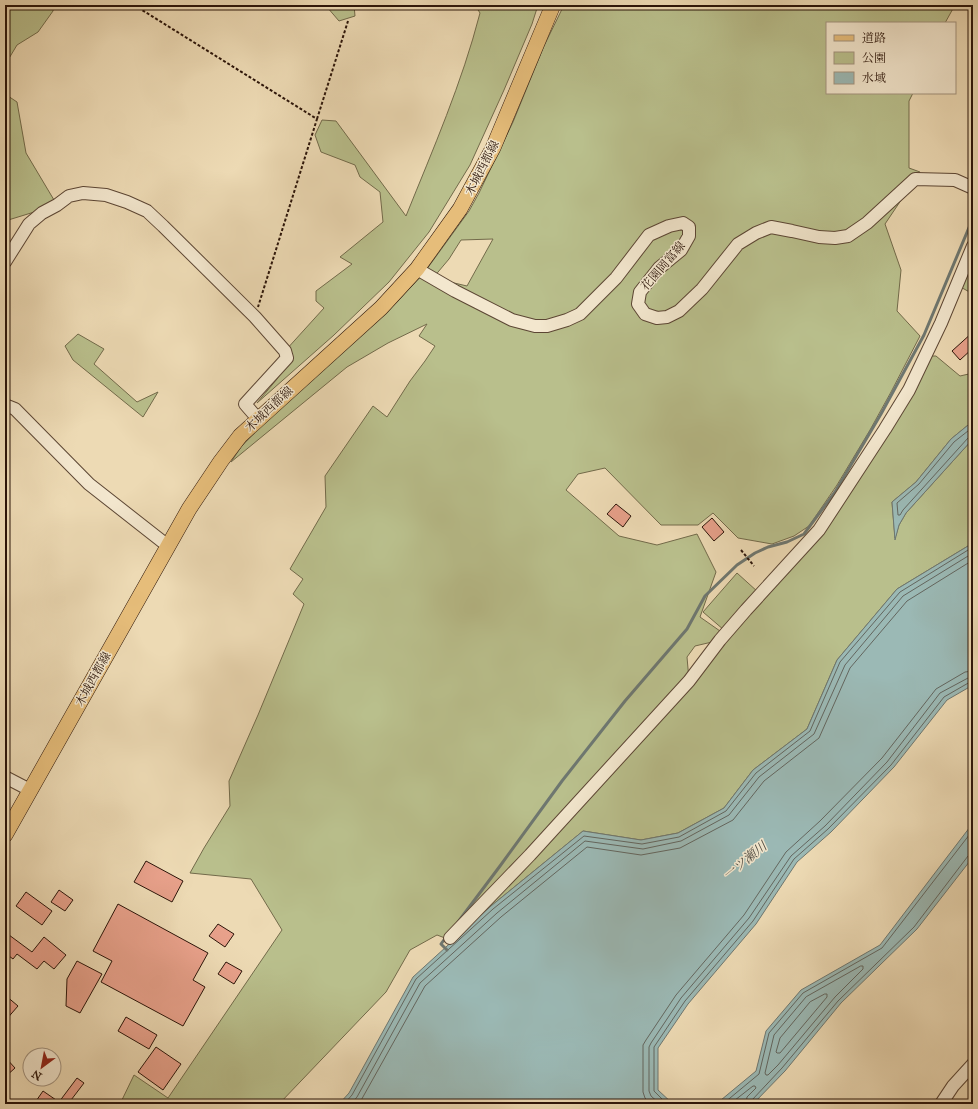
<svg xmlns="http://www.w3.org/2000/svg" width="978" height="1109" font-family="'IM FELL Great Primer','Noto Serif JP',serif">
<rect width="100%" height="100%" fill="#eddab4"/>
<filter id="stains"><feTurbulence type="fractalNoise" baseFrequency=".005" numOctaves="4"/><feColorMatrix values="0 0 0 0 .2 0 0 0 0 .09 0 0 0 0 .02 0 0 0 .5 -.17"/></filter>
<radialGradient id="worn" r=".72"><stop offset=".6" stop-color="#630" stop-opacity="0"/><stop offset="1" stop-color="#630" stop-opacity=".3"/></radialGradient>
<!-- green -->
<path fill="#b9bf8c" stroke="#726a4a" fill-rule="evenodd" d="M5,5H54L53,11L38,32L17,45L5,65Z
M324,5H354L355,16L339,21L327,7Z
M475,5H538L532,24L504,90L470,165L429,232L389,282L334,335L257,403L277,379L287,358L285,351L324,308L316,301V291L352,264L340,257L383,222L380,192L360,177L355,165L321,152L315,135L322,120L336,121L406,216C433,149 462,83 480,13Z
M564,5H955L945,23H827V93H913L909,101V168L920,172L885,224L901,270L897,311L920,336L891,392L870,430L837,485L809,526L794,536L772,544L738,538L713,513L698,525H661L605,468L578,474L566,490L619,536L657,545L697,534L716,572L700,617L720,631L712,642L695,646L687,657L689,680L819,530L925,356H936L960,376L973,373V421L951,439L916,482L892,502L895,538L899,525L906,513L971,441H973V543L897,589L837,660L807,729L753,770L724,808L678,833L641,840L583,831L491,906L453,941L437,935L410,950L386,992L279,1104H120L134,1075L168,1098L282,930L251,879L190,873L204,848L230,806L229,781L258,715L304,604L293,594L303,579L290,569L326,507L325,476L373,406L387,417L410,381L425,361L435,346L419,336L427,324L388,343L347,367L231,462L241,447L254,433L390,309L424,273L469,211L479,193L513,122L544,46ZM493,239L467,286L433,278L449,259L461,240Z
M5,94L17,102L26,153L57,205L5,221Z
M973,246V294L957,285Z
M78,334L104,349L94,364L137,402L158,392L143,417L73,360L65,346Z
M737,573L758,592L724,630L703,612Z"/>
<!-- water -->
<path fill="#9bb9b5" stroke="#6e7770" d="M973,421V441H971L906,513L899,525L895,540L892,502L916,482L951,439Z
M973,543V685L947,700L894,767L831,832L797,862L756,924L688,1004L658,1048V1090L673,1104H339L349,1093L413,977L491,906L583,831L641,840L678,833L724,808L753,770L807,729L837,660L897,589Z
M973,823V857L917,929L841,1003L785,1071L753,1104H705L721,1100L756,1071L766,1031L801,990L880,945Z"/>
<g fill="none" stroke-linecap="round" stroke-linejoin="round">
<!-- shore -->
<path stroke="#63665f" stroke-width="1" d="M973,427L954,442L919,484L897,503L898,515H900L903,510L968,438L973,437
M861,966H863V969L835,997L778,1065L768,1075H766L765,1073L774,1035L806,997Z
M825,994H827V997L780,1053H777L776,1052L780,1038L810,1002Z
M344,1104L352,1095L416,979L493,909L584,836L642,844L679,837L726,811L756,773L810,731L840,662L900,592L973,547
M351,1104L357,1097L420,983L497,913L585,841L643,849L681,841L729,815L759,777L814,734L845,665L903,596L973,553
M359,1104L425,986L501,917L587,847L641,855L680,848L733,820L764,781L819,738L850,668L907,601L973,560
M651,1104L645,1098L643,1092V1045L646,1040L676,995L744,915L786,852L820,821L882,758L936,689L965,672L973,671
M660,1104L651,1096L649,1091V1047L651,1043L681,998L749,918L791,856L825,826L887,762L940,693L968,678L973,677
M667,1104L654,1091V1047L685,1001L753,921L794,859L828,829L891,765L944,697L970,682H973
M720,1104L724,1103L759,1074L769,1033L803,993L882,948L973,830
M730,1104L753,1086H755L756,1088L747,1097L746,1104
M751,1104L752,1100L782,1068L838,1001L914,927L968,856L973,855"/>
<!-- stream -->
<path stroke="#6e7770" stroke-width="3" d="M458,922L500,866L562,781L625,701L687,629L705,596L737,565L755,553L768,547L787,542L804,534L835,492L881,414L924,335L973,218
M446,937L441,944L447,950"/>
</g>
<!-- building -->
<path fill="#e8a18b" stroke="#2b1409" d="M973,332V348L960,360L952,351Z
M616,504L631,516L623,527L607,514Z
M712,518L724,532L714,541L702,527Z
M146,861L183,881L172,902L134,882Z
M59,890L73,900L65,911L51,902Z
M26,892L52,911L42,925L16,906Z
M118,904L208,953L193,980L205,987L183,1026L101,982L112,961L93,951Z
M218,924L234,934L225,947L209,936Z
M5,932L32,952L44,937L66,955L54,969L44,961L37,969L17,954L13,959L5,953Z
M77,961L102,974L80,1013L66,1006L67,979Z
M226,962L242,971L234,984L218,974Z
M5,995L18,1006L5,1021Z
M126,1017L157,1035L149,1049L118,1031Z
M156,1047L181,1064L163,1090L138,1072Z
M5,1057L15,1068L5,1077Z
M77,1078L84,1083L68,1104H34L43,1091L59,1102Z"/>
<g fill="none" stroke-linecap="round" stroke-linejoin="round">
<!-- minor casing -->
<g stroke="#5c4634" stroke-width="14">
<path id="minor" d="M5,262L29,224L42,213L57,205L69,196L83,193L106,195L127,202L147,211L163,226L255,317L285,351L287,358L245,404L258,419
M417,269L455,291L512,320L535,326H547L567,320L580,314L616,278L649,235L669,226L683,223L689,227V236L681,250L659,268L640,292L638,304L645,314L657,318L667,317L679,311L702,289L738,244L756,233L771,227L792,231L819,237L835,238L848,236L867,223L915,179L955,180L973,188
M5,405L15,409L89,484L168,546
M5,777L30,790
M450,938L530,855L689,681L720,640L746,610L819,530L885,429L909,390L941,323L973,246
M941,1104L953,1086L973,1064"/>
</g>
<!-- major casing -->
<g stroke="#2b1409" stroke-width="16">
<path id="major" d="M5,835L189,509L221,461L240,436L381,308L417,269L460,209L493,148L553,5"/>
</g>
<!-- path -->
<path stroke="#2b1409" stroke-width="2" stroke-dasharray="3 2" stroke-linecap="butt" d="M134,5L317,119L258,307
M317,119L348,21
M741,550L754,566"/>
<!-- minor -->
<use href="#minor" stroke="#f3e7ce" stroke-width="12"/>
<!-- major -->
<use href="#major" stroke="#e6bd7a" stroke-width="15"/>
</g>
<g text-anchor="middle" dominant-baseline="central" stroke-width="3" stroke-linejoin="round" paint-order="stroke">
<!-- street labels -->
<g font-size="12" fill="#2b1409" stroke="#f3e7ce">
<text transform="translate(482 168) rotate(-63)">木城西都線</text>
<text transform="translate(663 266) rotate(-49)">花園岡富線</text>
<text transform="translate(269 409) rotate(-43)">木城西都線</text>
<text transform="translate(93 679) rotate(-61)">木城西都線</text>
</g>
<!-- water labels -->
<g font-size="13" font-style="italic" fill="#524e45" stroke="#f3e7ce">
<text transform="translate(745 861) rotate(-39)">一ツ瀬川</text>
</g>
</g>
<!-- margin -->
<rect width="978" height="1109" fill="none" stroke="#eddab4" stroke-width="20"/>
<rect x="6" y="6" width="966" height="1097" fill="none" stroke="#2b1409" stroke-width="2"/>
<rect x="10" y="10" width="958" height="1089" fill="none" stroke="#2b1409"/>
<!-- legend -->
<rect x="826" y="22" width="130" height="72" fill="#f3e7ce" stroke="#a3937f"/>
<rect x="834" y="35" width="20" height="6" fill="#e6bd7a" stroke="#a3937f"/>
<text x="862" y="42" font-size="12" fill="#2b1409">道路</text>
<rect x="834" y="52" width="20" height="12" fill="#b9bf8c" stroke="#a3937f"/>
<text x="862" y="62" font-size="12" fill="#2b1409">公園</text>
<rect x="834" y="72" width="20" height="12" fill="#9bb9b5" stroke="#a3937f"/>
<text x="862" y="82" font-size="12" fill="#2b1409">水域</text>
<!-- north arrow -->
<g transform="translate(42 1067) rotate(212)"><circle r="19" fill="#f3e7ce" stroke="#a3937f"/>
<path d="M0-3L7 15L0 10L-7 15Z" fill="#8f2418"/>
<text y="-6" font-size="11" font-weight="bold" text-anchor="middle" fill="#2b1409">N</text>
</g>
<rect width="100%" height="100%" filter="url(#stains)"/>
<rect width="100%" height="100%" fill="url(#worn)"/>
</svg>
